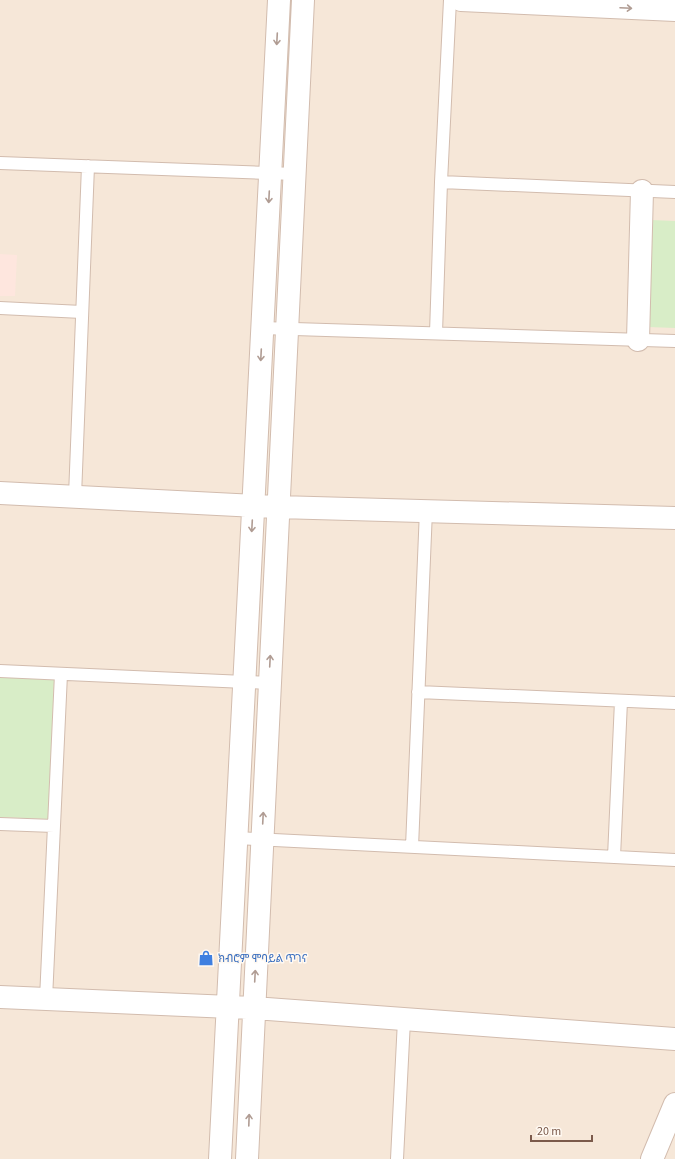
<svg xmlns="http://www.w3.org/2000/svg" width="675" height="1159" font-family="'Source Sans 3','Noto Sans Ethiopic',sans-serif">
<rect width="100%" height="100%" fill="#fdf5ea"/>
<!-- residential -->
<path fill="#f6e7d8" d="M0,0H675V1159H0Z"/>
<!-- commercial -->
<path fill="#fee6de" d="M0,254L17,255L15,296H0Z"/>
<!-- green -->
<path fill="#d8edc7" d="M651,220L675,221V328L648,327Z
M0,677L54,680L48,819L0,817Z"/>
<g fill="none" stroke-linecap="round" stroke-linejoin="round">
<!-- service casing -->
<g stroke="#d2bcae" stroke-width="14">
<path id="service" d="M0,163L295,174
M441,182L675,192
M0,308L82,312
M262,328L675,341
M436,333L441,182L450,0
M75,496L88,166
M0,671L269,683
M418,692L675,703
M0,824L54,826
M236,838L675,860
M412,847L426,510
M614,857L621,701
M46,999L61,674
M397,1159L404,1020"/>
</g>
<!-- minor casing -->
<g stroke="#d2bcae" stroke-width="24">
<path id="minor" d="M461,0L675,10
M638,340L642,191
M0,493L278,507L675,518
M0,997L253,1008L675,1039
M220,1159L279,0
M247,1159L303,0
M652,1159L675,1104"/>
</g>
<!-- service -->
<use href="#service" stroke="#fff" stroke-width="12"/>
<!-- minor -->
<use href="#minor" stroke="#fff" stroke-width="22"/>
</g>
<!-- one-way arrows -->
<defs><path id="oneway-shaft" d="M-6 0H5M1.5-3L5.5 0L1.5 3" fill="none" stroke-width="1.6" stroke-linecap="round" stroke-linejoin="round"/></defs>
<g stroke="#b09c93">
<use href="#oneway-shaft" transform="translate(626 8) rotate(3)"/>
<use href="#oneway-shaft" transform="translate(277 39) rotate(93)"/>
<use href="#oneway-shaft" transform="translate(269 197) rotate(93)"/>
<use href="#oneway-shaft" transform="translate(261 355) rotate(93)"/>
<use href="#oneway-shaft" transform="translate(252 526) rotate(93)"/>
<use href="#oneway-shaft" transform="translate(270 661) rotate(-87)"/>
<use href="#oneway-shaft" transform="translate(263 818) rotate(-87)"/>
<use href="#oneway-shaft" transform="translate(255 976) rotate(-87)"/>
<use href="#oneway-shaft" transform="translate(249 1120) rotate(-88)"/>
</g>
<!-- icons -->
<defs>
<g id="shop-bare" transform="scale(1.2)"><path d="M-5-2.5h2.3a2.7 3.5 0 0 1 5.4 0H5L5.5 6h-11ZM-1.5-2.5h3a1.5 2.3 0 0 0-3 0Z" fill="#3f7fe0" stroke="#fff9f2" stroke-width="2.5" paint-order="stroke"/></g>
</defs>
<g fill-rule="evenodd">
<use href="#shop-bare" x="206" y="958"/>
</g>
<g text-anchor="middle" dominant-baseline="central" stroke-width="3" stroke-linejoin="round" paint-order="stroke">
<!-- shop labels -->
<g font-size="11" fill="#366cbe" stroke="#fff9f2" text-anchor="start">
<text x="218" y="958">ክብሮም ሞባይል ጥገና</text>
</g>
</g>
<!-- scale -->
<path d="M531 1135v6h61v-6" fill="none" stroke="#7b5a4b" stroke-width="2"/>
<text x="537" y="1135" font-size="12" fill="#7b5a4b" stroke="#fff9f2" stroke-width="3" paint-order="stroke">20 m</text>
</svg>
